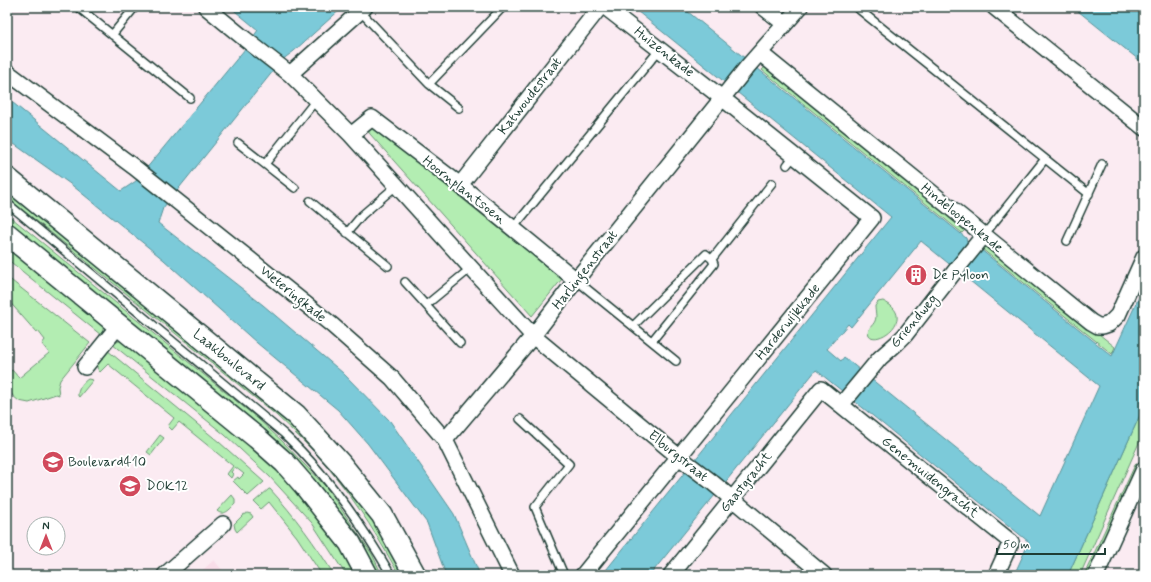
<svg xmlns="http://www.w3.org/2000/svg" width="1151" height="582" font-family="Mynerve,sans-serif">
<rect width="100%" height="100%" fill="#fbebf2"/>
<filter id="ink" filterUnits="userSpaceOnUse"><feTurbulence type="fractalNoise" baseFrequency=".025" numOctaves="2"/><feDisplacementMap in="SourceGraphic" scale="8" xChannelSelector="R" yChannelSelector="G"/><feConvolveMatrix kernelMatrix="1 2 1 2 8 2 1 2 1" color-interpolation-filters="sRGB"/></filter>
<g filter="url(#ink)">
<!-- built -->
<path fill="#f9dde9" d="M214,560L226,575H197Z"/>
<!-- green -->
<path fill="#b3edb2" stroke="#699573" d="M767,65L967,228L962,233L762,70Z
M372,126L562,279L532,316L370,134L368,131Z
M7,184L40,211L335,462L409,575H399C380,540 359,506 334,475C317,453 296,434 276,415L7,197Z
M7,214L257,418L282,441L326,487L372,554L382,575H372L331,510L7,228Z
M7,238L103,325V330L101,335L7,259Z
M987,243L1115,347L1112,354L982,249Z
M7,277L90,343L60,380L58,387L59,395L56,394L29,403L19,401L13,396L7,387V374L12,370L19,378L49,353L42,344L45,340L38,331L36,332L7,299Z
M883,301C919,318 876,347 869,335C866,329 873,326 875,321C877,316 875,312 875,306L878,302Z
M126,340L282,466L363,575H346L312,523L270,477L225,435L112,344L119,341Z
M107,350L219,442L264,482L248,496L233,481L238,477L239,479L244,474L235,467L231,472L233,474L231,478L227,474L233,466L179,422L172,430L168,426L174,418L108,364L100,372C92,364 102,357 107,350Z
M88,379L93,380L79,397L78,396C77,390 83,382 88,379Z
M1144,406C1144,416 1141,426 1142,436L1080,575H1068Z
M160,435L164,438L151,455L147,452Z
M1136,464L1140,465L1090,575H1084L1135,465Z
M269,489H270C294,515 316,545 334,575H322L297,537L269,502L261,509L254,502Z
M232,495L235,499V504C230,509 224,517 217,511Z
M247,513L251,514L253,517L237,532L235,529L234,524L243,515Z"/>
<!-- water -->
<path fill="#7bcad9" stroke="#569297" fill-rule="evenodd" d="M230,7H343L294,51L282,60L163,208L158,223L263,305L343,373L390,421L454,514L480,575H446L427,523L368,444L338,410L257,343L164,260L73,186L7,139V98L121,191L136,181L245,49L258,30Z
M632,7H682L966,238L968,246L980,249L1112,356L1144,286V406L1068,575H1014L1029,542L816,370L723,485L707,488L715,495L650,575H602L891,217ZM921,241L1099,386L1040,516L844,357L841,361L827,349L848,324L851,327Z
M1073,7H1144V64Z"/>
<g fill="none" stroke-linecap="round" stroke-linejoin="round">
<!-- lane casing -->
<g stroke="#1f3d34" stroke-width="10">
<path id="lane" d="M78,7L190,98
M856,7L1089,194
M360,11L429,84L503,7
M112,35L135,7
M429,84L459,108
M238,143L295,188
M265,164L316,100
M787,165L795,155
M310,201L388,266
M7,203L283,433C327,474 361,523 391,575
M513,228L660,49
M347,233L362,215L396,186
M984,235L1045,159
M1067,241L1102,164
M576,280L676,361
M405,282L460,343
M426,305L471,268
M633,326L706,254L712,259L772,183
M652,341L714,264L712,259
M520,419L569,464L535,507L564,575"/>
</g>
<!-- street casing -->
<g stroke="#1f3d34" stroke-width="18">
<path id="street" d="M206,7L245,39L290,74L351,135L471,268L533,336L679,457L713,483L824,575
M763,7L785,24
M994,7L1144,128
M760,53L1091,322L1098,326H1103L1109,324L1118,315L1144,257
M7,72L134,167L332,325L392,378L445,440L512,575
M290,74L365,7
M351,135L372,118L460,185L576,280
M460,185L600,7
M85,367L119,325
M841,405L880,358L897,343L905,335L955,271L984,235
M445,440L533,336L576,280L748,66L800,7
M165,575L223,524
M583,575L872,218L722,98L605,7
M671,575L821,389L1011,542L996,575
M1096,575L1144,469"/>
</g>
<!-- secondary casing -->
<g stroke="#1f3d34" stroke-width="24">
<path id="secondary" d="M7,178L296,415L340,463L382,515L415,575
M7,234L257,438L285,463L305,486L350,543L367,575"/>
</g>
<!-- lane -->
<use href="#lane" stroke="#fff" stroke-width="7"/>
<!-- street -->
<use href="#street" stroke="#fff" stroke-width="15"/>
<!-- secondary -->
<use href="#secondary" stroke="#fff" stroke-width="21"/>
</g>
</g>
<!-- icons -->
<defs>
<g id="building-disc" transform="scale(1.15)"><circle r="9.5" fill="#d1495b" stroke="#fff"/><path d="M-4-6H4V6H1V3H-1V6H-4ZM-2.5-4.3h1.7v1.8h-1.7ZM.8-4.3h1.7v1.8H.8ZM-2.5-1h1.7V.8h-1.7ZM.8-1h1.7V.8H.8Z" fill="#fff"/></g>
<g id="school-disc" transform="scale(1.15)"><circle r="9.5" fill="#d1495b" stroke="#fff"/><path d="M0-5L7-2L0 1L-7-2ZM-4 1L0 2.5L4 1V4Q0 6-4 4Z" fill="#fff"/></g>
</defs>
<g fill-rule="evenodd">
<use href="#building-disc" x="916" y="275"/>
<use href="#school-disc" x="53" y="462"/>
<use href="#school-disc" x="130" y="486"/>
</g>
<g text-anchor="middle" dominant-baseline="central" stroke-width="4" stroke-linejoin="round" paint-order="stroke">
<!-- street labels -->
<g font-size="14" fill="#1f3d34" stroke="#fff">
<text transform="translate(664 52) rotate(38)">Huizenkade</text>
<text transform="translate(530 96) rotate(-52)">Katwoudestraat</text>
<text transform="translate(464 190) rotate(38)">Hoornplantsoen</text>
<text transform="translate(962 218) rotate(39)">Hindeloopenkade</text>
<text transform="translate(585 270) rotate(-52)">Harlingenstraat</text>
<text transform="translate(293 294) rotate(39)">Weteringkade</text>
<text transform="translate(914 321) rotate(-50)">Griendweg</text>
<text transform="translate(788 322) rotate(-51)">Harderwijkkade</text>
<text transform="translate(229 360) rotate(39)">Laakboulevard</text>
<text transform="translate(678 456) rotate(39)">Elburgstraat</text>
<text transform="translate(930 477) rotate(39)">Genemuidengracht</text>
<text transform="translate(746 482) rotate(-51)">Gaastgracht</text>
</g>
<!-- poi labels -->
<g font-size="14" fill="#1f3d34" stroke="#fff" text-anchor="start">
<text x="932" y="275">De Pyloon</text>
<text x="68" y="462">Boulevard410</text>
<text x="146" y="486">DOK12</text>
</g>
</g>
<!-- margin -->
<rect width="1151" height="582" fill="none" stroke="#fff" stroke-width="24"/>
<rect x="12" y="12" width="1127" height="558" fill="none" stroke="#1f3d34" stroke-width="1.5" filter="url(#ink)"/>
<!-- north arrow -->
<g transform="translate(46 536)"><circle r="19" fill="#ffffff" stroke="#a5b1ae"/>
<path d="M0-3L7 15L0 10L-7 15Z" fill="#d1495b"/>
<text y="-6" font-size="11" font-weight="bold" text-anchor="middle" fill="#1f3d34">N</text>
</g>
<!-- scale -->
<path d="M997 548v6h108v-6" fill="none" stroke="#1f3d34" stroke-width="2"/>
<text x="1003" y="548" font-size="12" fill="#1f3d34" stroke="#ffffff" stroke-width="3" paint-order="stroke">50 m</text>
</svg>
